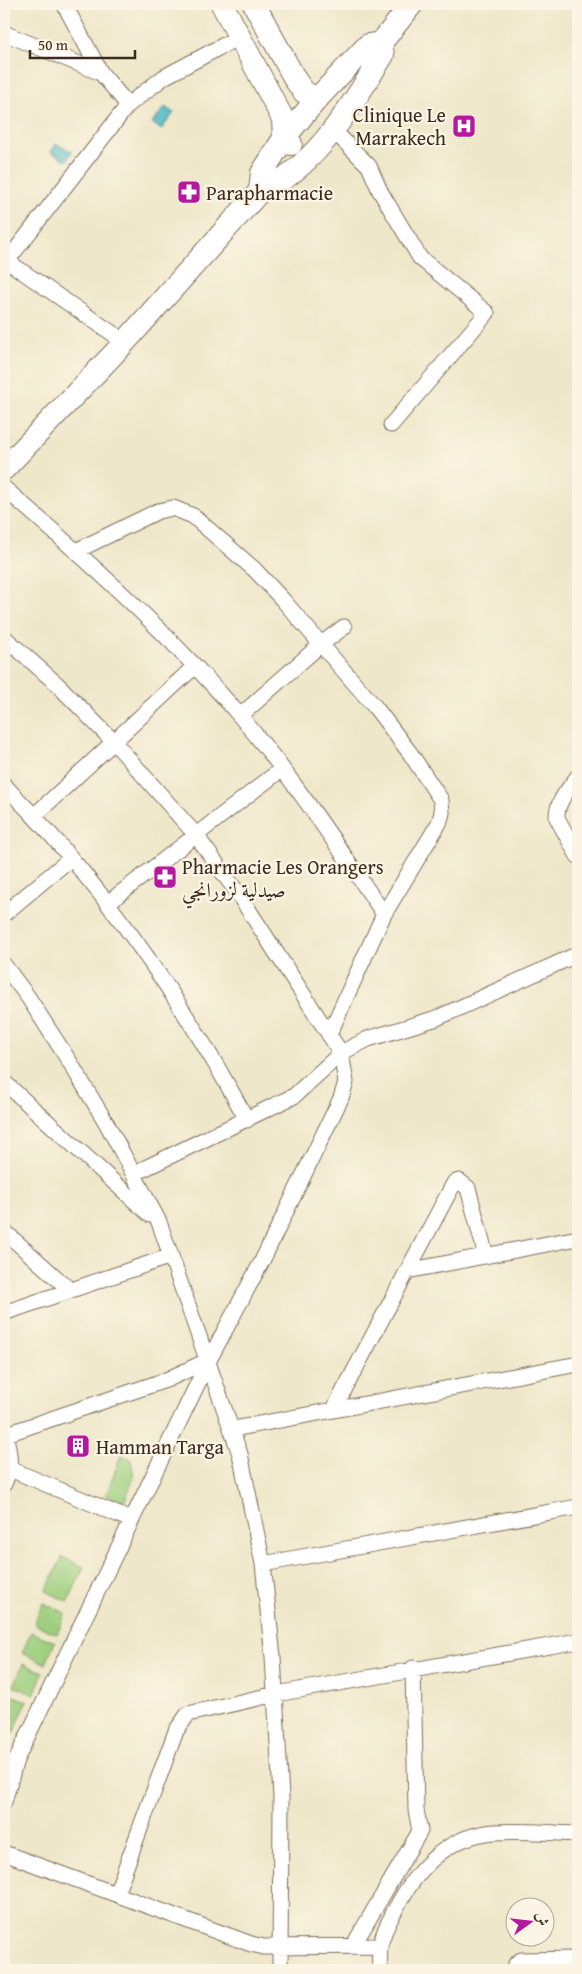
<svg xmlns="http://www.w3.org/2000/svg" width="582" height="1974" font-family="'Gentium Book Plus',Amiri,serif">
<defs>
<pattern id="water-ripples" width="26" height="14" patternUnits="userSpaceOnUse" patternTransform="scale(1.25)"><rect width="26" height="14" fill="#4cbac4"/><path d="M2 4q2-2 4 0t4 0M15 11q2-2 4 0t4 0" fill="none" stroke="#40979f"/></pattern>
</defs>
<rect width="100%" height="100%" fill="#fcf5e5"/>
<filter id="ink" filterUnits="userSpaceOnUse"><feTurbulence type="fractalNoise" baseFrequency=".02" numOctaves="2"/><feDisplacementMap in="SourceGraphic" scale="10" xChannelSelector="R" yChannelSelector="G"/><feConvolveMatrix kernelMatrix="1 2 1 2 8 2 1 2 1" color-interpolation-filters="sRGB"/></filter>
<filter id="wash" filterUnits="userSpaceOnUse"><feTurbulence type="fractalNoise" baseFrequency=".0096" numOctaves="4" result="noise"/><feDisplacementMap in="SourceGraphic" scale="20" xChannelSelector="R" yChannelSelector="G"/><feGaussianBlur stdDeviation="1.12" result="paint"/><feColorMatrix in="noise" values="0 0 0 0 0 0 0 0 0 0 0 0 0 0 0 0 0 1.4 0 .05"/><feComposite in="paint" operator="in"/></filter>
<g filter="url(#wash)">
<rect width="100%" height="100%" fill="#efe7c9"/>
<!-- garden -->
<path fill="#9dcf7e" stroke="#6c7c4e" d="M121,1455L131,1459L134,1478L124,1502L106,1495Z
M62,1557L84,1567L68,1602L46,1591Z
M43,1603L66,1613L57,1634L34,1624Z
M31,1632L55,1642L46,1664L22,1653Z
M23,1664L43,1672L34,1695L14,1686Z
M14,1696L27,1701L13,1734L4,1730V1704Z"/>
<!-- water -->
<path fill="url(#water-ripples)" stroke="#447271" d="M165,107L174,113L161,130L152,123Z
M56,144L72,151L67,161L51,152Z"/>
</g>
<g filter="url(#ink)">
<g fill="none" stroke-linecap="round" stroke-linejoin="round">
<!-- street casing -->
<g stroke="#7a6c5a" stroke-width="17">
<path id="street" d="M64,4L101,73
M4,33L101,73L128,105
M333,130L369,166L380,191L420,258L487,313L391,425
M4,259L125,342
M4,265L128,105L164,77L239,37
M4,488C86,559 169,633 240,716C293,778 338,847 384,914
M76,551L158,511L173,508L193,516L255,570L282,599L375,707L410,753L441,800L442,813L439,823L384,914L329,1035
M4,637L58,685L114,742L195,834L237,892L341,1053L346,1082L341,1098L262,1261L209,1360L16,1760L4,1802
M240,716L320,645L344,627
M578,776C569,789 556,802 557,818L578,856
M4,785C102,883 181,998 247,1120
M34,816L195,666
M109,902L282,769
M4,914L71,858
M4,965L28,997L71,1064L107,1124L159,1222L240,1454L263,1564L273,1657L281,1797L280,1970
M4,1082L150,1215
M133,1174L294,1096L341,1053L368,1039L437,1018L578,954
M4,1231L70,1290
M407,1271L578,1238
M4,1313L171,1256
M334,1409L454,1183L459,1181L468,1188L486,1256
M233,1429L578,1364
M4,1435L166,1380L209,1360
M10,1469L131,1520
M4,1484C12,1466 10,1453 5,1435
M263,1564L578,1507
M4,1853L251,1944L264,1947L380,1946
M116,1894L176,1731L188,1714L276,1694L578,1641
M353,1946L420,1831L416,1810L413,1668
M380,1970C380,1963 379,1955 380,1947C382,1935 388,1923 394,1912C415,1871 445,1836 494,1832C521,1830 551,1833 578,1834
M517,1970L516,1964L521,1960L578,1959"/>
</g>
<!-- secondary casing -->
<g stroke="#7a6c5a" stroke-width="24">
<path id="secondary" d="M222,4L283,119L284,138L291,144
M254,4L296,81L304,92L317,99
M260,191L262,173L284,138L317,99L368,45L381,43L412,4
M4,469L125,342L260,191C315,170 353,103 383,55L381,43"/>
</g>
<!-- street -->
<use href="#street" stroke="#fff" stroke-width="15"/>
<!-- secondary -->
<use href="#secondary" stroke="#fff" stroke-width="22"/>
</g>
</g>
<!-- icons -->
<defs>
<g id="hospital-square" transform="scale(1.25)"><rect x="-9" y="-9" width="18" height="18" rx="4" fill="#b5179e" stroke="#fcf5e5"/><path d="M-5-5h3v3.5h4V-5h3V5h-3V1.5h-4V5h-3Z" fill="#fff"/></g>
<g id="pharmacy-square" transform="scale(1.25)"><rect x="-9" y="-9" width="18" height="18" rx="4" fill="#b5179e" stroke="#fcf5e5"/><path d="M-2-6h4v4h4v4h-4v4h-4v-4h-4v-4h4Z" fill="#fff"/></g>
<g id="building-square" transform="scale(1.25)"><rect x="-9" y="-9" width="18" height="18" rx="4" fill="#b5179e" stroke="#fcf5e5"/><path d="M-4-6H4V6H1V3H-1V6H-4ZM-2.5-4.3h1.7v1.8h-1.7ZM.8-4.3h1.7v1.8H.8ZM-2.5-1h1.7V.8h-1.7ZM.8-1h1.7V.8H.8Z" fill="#fff"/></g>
</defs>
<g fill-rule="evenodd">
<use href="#hospital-square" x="464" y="126"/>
<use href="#pharmacy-square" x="189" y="192"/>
<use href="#pharmacy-square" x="165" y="877"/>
<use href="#building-square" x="78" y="1446"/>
</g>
<g text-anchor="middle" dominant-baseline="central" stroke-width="4.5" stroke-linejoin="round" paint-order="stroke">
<!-- poi labels -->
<g font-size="20" fill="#3b2a1e" stroke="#fcf5e5" text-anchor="start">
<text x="446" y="114" text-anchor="end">Clinique Le<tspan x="446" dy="23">Marrakech</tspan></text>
<text x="206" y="192">Parapharmacie</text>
<text x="182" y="866">Pharmacie Les Orangers<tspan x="182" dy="23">صيدلية لزورانجي</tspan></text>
<text x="96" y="1446">Hamman Targa</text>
</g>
</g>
<!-- margin -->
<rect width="582" height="1974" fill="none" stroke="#fcf5e5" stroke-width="20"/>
<!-- north arrow -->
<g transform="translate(530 1922) rotate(75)"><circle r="24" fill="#fcf5e5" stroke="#afa495"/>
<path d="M0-4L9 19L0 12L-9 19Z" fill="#b5179e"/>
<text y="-8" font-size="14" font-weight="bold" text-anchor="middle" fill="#3b2a1e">ش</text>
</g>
<!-- scale -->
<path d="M30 50v8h105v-8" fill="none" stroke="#3b2a1e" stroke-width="2.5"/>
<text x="38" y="50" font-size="15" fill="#3b2a1e" stroke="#fcf5e5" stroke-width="4" paint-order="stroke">50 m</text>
</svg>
